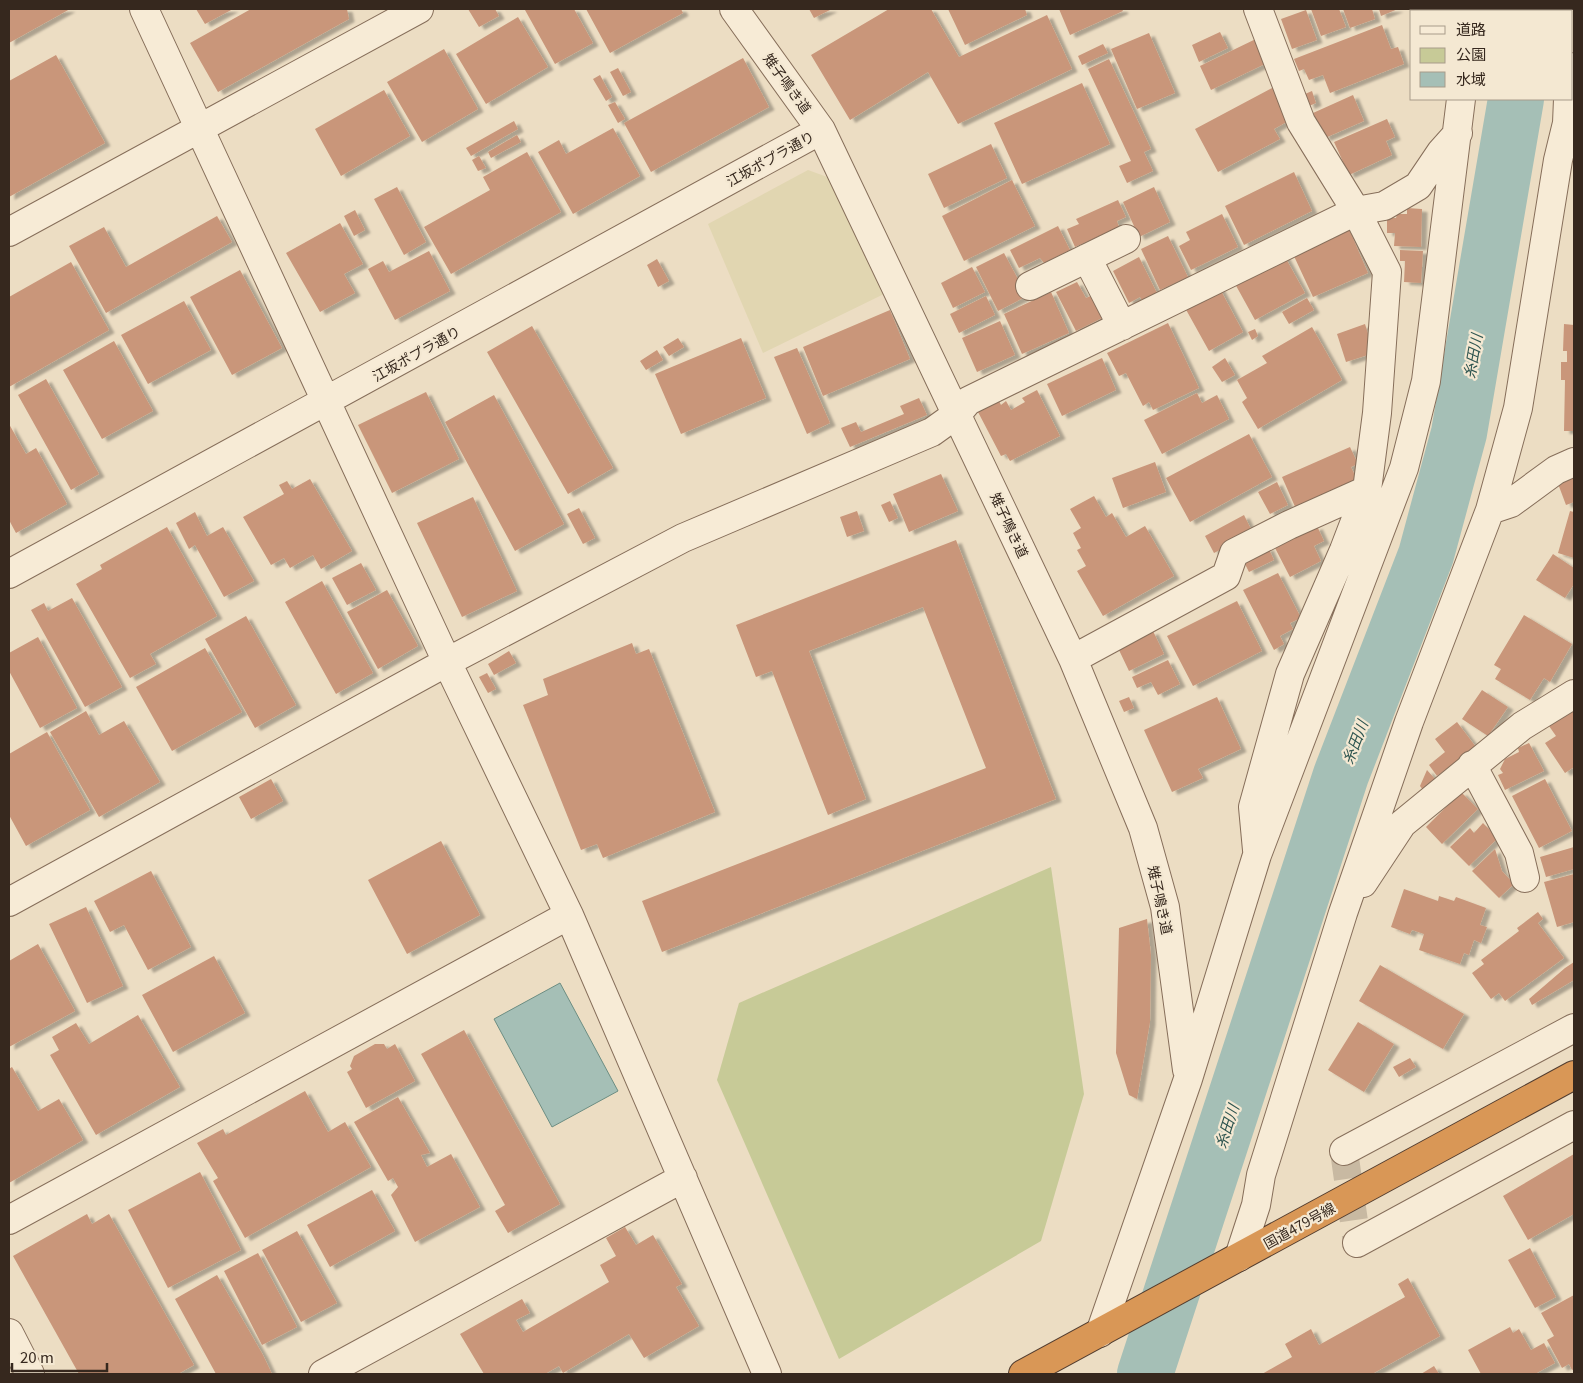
<svg xmlns="http://www.w3.org/2000/svg" width="1583" height="1383" font-family="Georgia,'Noto Sans JP',serif">
<defs>
<filter id="shadow"><feDropShadow dx="5.5" dy="3" stdDeviation="1" flood-color="#0004"/></filter>
</defs>
<rect width="100%" height="100%" fill="#ecddc3"/>
<!-- farmland -->
<path fill="#e1d6b1" d="M808,170L830,178L884,294L763,353L708,224Z"/>
<!-- green -->
<path fill="#c7ca97" d="M1051,867L1084,1094L1041,1241L839,1359L717,1080L739,1003Z"/>
<!-- water -->
<path fill="#a5bfb6" stroke="#6c8d82" d="M560,983L618,1091L552,1127L494,1019Z"/>
<g fill="none" stroke-linecap="round" stroke-linejoin="round">
<!-- river -->
<path stroke="#a5bfb6" stroke-width="56" d="M1540,11V9
M1145,1374L1341,775L1426,555L1459,433L1516,99"/>
</g>
<!-- building -->
<path fill="#c9967a" filter="url(#shadow)" d="M9,9H70L9,43Z
M196,9H233L205,24Z
M251,9H347L349,19L218,92L190,43Z
M468,9H495L499,16L479,27Z
M527,9H574L593,43L555,64L525,10Z
M586,9H681L683,13L610,53Z
M809,9H832L814,18Z
M889,9H931L959,57L1047,15L1072,69L958,124L928,72L850,120L811,55Z
M948,9H1025L1027,15L965,45Z
M1059,9H1122L1123,11L1070,35Z
M1311,9H1339L1346,27L1321,36Z
M1343,9H1372L1375,19L1350,28Z
M1379,9H1398L1381,16Z
M1306,10L1317,40L1292,49L1281,19Z
M518,17L548,67L486,104L456,54Z
M1382,25L1391,49L1398,47L1404,64L1330,93L1323,75L1309,80L1304,69L1299,71L1294,59Z
M1220,32L1228,48L1199,62L1192,45Z
M1149,33L1175,93L1137,109L1111,49Z
M1262,36L1273,60L1211,90L1200,66Z
M1103,44L1108,53L1082,65L1078,56Z
M444,49L478,109L422,142L387,82Z
M56,55L105,143L9,197V81Z
M743,58L769,107L651,172L624,123Z
M1109,59L1151,149L1144,152L1153,171L1127,183L1119,166L1131,161L1088,69Z
M618,68L631,92L623,96L610,72Z
M600,75L612,97L606,101L593,79Z
M1082,83L1110,144L1022,184L994,123Z
M1274,87L1292,119L1274,129L1280,139L1218,172L1195,129Z
M384,90L410,136L341,176L315,129Z
M1312,91L1316,103L1309,106L1305,94Z
M1353,95L1364,121L1325,138L1313,113Z
M615,102L625,119L618,123L608,105Z
M1387,119L1395,137L1386,141L1392,155L1349,175L1334,142Z
M514,121L518,129L471,156L466,148Z
M613,128L640,176L573,214L538,152L559,140L566,154Z
M517,135L521,142L491,158L488,152Z
M991,144L1007,178L944,208L928,174Z
M527,152L561,212L451,274L424,227L490,190L483,177Z
M479,156L486,168L478,171L472,160Z
M1294,172L1312,211L1244,245L1225,206Z
M1012,180L1035,226L964,261L942,216Z
M397,187L426,242L404,255L374,199Z
M1154,187L1170,222L1139,237L1123,202Z
M1118,200L1126,217L1117,221L1119,227L1075,247L1067,229L1079,224L1076,219Z
M1407,208L1422,209L1421,247L1394,246L1395,233H1387V217L1396,218L1397,214H1407Z
M355,210L365,230L354,236L344,216Z
M1222,214L1238,247L1191,270L1179,246L1190,240L1186,232Z
M217,216L232,242L106,313L69,246L104,227L126,267Z
M340,223L363,264L344,274L355,293L320,312L286,253Z
M1058,226L1070,250L1044,263L1040,258L1019,268L1010,250Z
M1349,229L1368,273L1313,297L1293,254Z
M1168,236L1188,277L1160,290L1141,249Z
M1400,250L1423,251L1421,283L1404,282L1405,261H1400Z
M429,251L450,291L395,320L368,269L383,261L389,272Z
M1004,253L1027,296L998,311L976,267Z
M1284,255L1305,293L1255,320L1234,282Z
M1139,257L1158,295L1143,302L1140,297L1129,303L1113,271Z
M657,259L669,281L658,287L647,265Z
M71,262L109,330L9,387V297Z
M972,267L985,292L953,308L941,283Z
M240,270L282,348L232,375L190,297Z
M1077,282L1086,298L1093,295L1104,317L1076,331L1056,292Z
M1219,287L1243,332L1209,351L1184,306Z
M1051,292L1069,333L1022,354L1004,314Z
M986,296L995,315L959,333L950,314Z
M1307,298L1314,310L1289,324L1282,312Z
M184,301L211,350L148,384L121,335Z
M890,310L910,359L823,396L803,347Z
M1000,321L1015,355L977,372L962,338Z
M1168,323L1199,388L1153,410L1149,402L1143,406L1126,373L1119,376L1107,353Z
M1365,324L1374,353L1346,362L1337,334Z
M1564,324L1574,325V431H1564L1565,380H1561V362H1567V351H1563Z
M532,326L613,468L568,494L487,352Z
M1312,327L1342,380L1258,429L1242,402L1247,398L1237,380L1267,363L1262,356Z
M1255,329L1258,336L1252,340L1248,332Z
M678,338L684,347L669,356L663,347Z
M741,338L766,398L681,434L655,374Z
M114,341L153,411L102,439L63,370Z
M797,348L830,423L807,434L774,357Z
M657,350L663,360L646,370L640,361Z
M1102,358L1116,390L1062,416L1047,384Z
M1225,358L1235,375L1222,382L1212,367Z
M46,379L99,474L71,490L18,395Z
M1037,390L1060,436L1010,461L1006,454L1001,456L978,412L999,401L1001,405L1006,401L1011,410L1025,402L1022,398Z
M426,392L459,459L392,493L358,425Z
M1197,393L1202,403L1217,395L1229,419L1162,454L1144,420Z
M494,395L564,524L515,551L445,422Z
M919,398L927,415L850,447L841,428L856,422L861,432L904,414L900,406Z
M9,424L26,454L36,448L67,504L16,533L9,520Z
M1249,434L1272,477L1190,522L1166,478Z
M1350,447L1358,464L1351,467L1358,482L1296,509L1282,477Z
M1155,462L1166,492L1123,508L1112,478Z
M941,474L958,511L909,532L893,494Z
M1574,474V502L1566,505L1557,481Z
M310,479L352,551L321,569L313,555L290,568L284,558L271,565L243,517L284,494L279,485L287,481L292,489Z
M1277,482L1288,505L1270,514L1258,492Z
M1094,496L1106,517L1112,513L1126,537L1145,526L1174,576L1103,616L1077,571L1086,566L1077,550L1081,548L1073,533L1081,528L1070,509Z
M473,497L517,591L462,617L417,523Z
M890,501L898,518L889,522L881,505Z
M579,508L595,538L583,544L567,514Z
M857,511L864,531L847,537L840,517Z
M1570,511L1574,512V558L1558,553Z
M195,512L207,536L223,527L254,581L224,597L195,545L189,549L176,523Z
M1244,515L1253,533L1214,553L1205,536Z
M1317,526L1324,541L1314,546L1321,561L1290,577L1275,548Z
M167,527L217,616L150,654L156,664L130,678L76,584L102,569L100,565Z
M956,540L1056,799L662,952L642,901L986,768L923,607L809,651L866,799L828,815L772,671L756,677L736,625Z
M1268,547L1274,560L1249,572L1243,560Z
M1553,554L1574,568V584L1565,598L1536,580Z
M361,563L376,590L347,605L332,578Z
M1278,573L1301,618L1290,623L1293,629L1280,636L1284,644L1274,650L1243,590Z
M322,581L373,673L336,694L285,602Z
M387,590L418,646L378,669L347,612Z
M72,598L122,687L85,707L31,610L44,603L48,611Z
M1237,601L1262,651L1193,686L1167,636Z
M1524,615L1572,644L1550,682L1544,678L1530,700L1495,679L1501,669L1494,665Z
M246,616L296,705L255,728L205,639Z
M1153,631L1164,654L1129,671L1118,648Z
M38,637L77,708L40,728L9,671V653Z
M632,643L636,654L649,649L715,812L603,858L597,844L581,850L523,705L548,695L543,679Z
M205,648L242,712L172,751L136,687Z
M509,651L516,663L494,675L488,664Z
M1168,660L1180,684L1158,695L1151,682L1137,688L1132,677Z
M487,673L496,689L488,693L479,677Z
M1482,690L1508,707L1488,736L1462,719Z
M1129,697L1134,708L1124,712L1119,701Z
M1217,697L1241,749L1198,769L1203,778L1172,792L1144,730Z
M1574,710V767L1565,773L1545,743L1556,736L1549,726Z
M86,711L99,735L124,721L160,782L99,817L50,732Z
M1457,722L1476,747L1437,776L1429,765L1445,752L1435,739Z
M47,732L90,810L26,846L9,815V754Z
M1529,743L1544,771L1505,790L1498,775L1503,773L1500,769L1505,759L1519,752L1518,748Z
M1427,770L1435,779L1423,790L1420,786Z
M271,779L283,801L251,819L239,797Z
M1545,779L1572,831L1539,848L1512,796Z
M1461,792L1478,809L1442,844L1426,827Z
M1483,823L1498,838L1469,866L1450,847L1470,828L1474,833Z
M441,841L480,915L407,954L368,880Z
M1574,847V869L1546,877L1540,857Z
M1495,849L1502,871L1514,884L1499,898L1472,871Z
M151,871L191,947L148,970L124,925L110,932L94,901Z
M1574,874V922L1557,927L1544,882Z
M1404,889L1438,901L1439,896L1454,901L1456,897L1486,908L1480,925L1487,927L1481,943L1474,940L1469,955L1464,953L1460,964L1419,950L1424,934L1412,930L1410,934L1391,927Z
M86,907L123,986L87,1003L49,924Z
M1538,912L1543,919L1538,923L1564,958L1505,1001L1499,993L1491,999L1472,973L1484,964L1481,960L1519,931L1517,928Z
M1147,919L1151,955L1150,1022L1137,1099L1129,1095L1116,1053L1119,928Z
M38,944L75,1011L9,1047V961Z
M214,956L245,1013L173,1052L142,995Z
M1574,962V980L1532,1005L1529,999L1565,968Z
M1380,965L1464,1014L1443,1049L1359,1001Z
M138,1015L180,1087L96,1135L50,1055L59,1050L52,1037L76,1023L89,1044Z
M1358,1022L1394,1044L1364,1092L1328,1070Z
M464,1030L560,1204L508,1233L495,1211L505,1205L421,1054Z
M375,1044H384L387,1049L395,1044L415,1081L366,1108L347,1072L352,1069L350,1066L354,1056Z
M1410,1058L1416,1067L1399,1077L1393,1067Z
M12,1067L38,1111L59,1099L83,1140L9,1183V1069Z
M305,1091L328,1132L345,1122L371,1167L245,1238L213,1181L218,1178L197,1143L223,1129L226,1135Z
M398,1097L430,1153L421,1155L427,1167L451,1154L480,1207L415,1242L391,1195L398,1187L393,1178L388,1181L354,1122Z
M1574,1154V1214L1528,1240L1503,1196Z
M200,1172L241,1250L168,1288L128,1210Z
M372,1190L395,1231L330,1267L307,1225Z
M87,1214L92,1224L109,1214L194,1365L178,1374H79L13,1256Z
M625,1227L636,1245L653,1235L682,1284L676,1287L699,1326L644,1358L629,1334L563,1373L559,1366L545,1374H484L460,1334L522,1299L530,1313L516,1320L523,1332L609,1282L600,1265L616,1256L606,1238Z
M297,1231L337,1303L301,1322L262,1250Z
M1530,1248L1556,1297L1535,1308L1508,1260Z
M258,1253L297,1327L262,1345L224,1271Z
M217,1275L263,1355L272,1374H216L175,1299Z
M1408,1278L1440,1336L1372,1374H1262L1292,1357L1285,1344L1311,1329L1319,1345L1405,1297L1398,1284Z
M1574,1295V1369L1572,1370L1569,1364L1562,1368L1547,1340L1554,1336L1541,1313Z
M1510,1327L1513,1333L1519,1329L1531,1350L1544,1343L1555,1363L1535,1374H1481L1468,1350Z
M1434,1366L1439,1374H1421Z"/>
<g fill="none" stroke-linecap="round" stroke-linejoin="round">
<!-- minor-tunnel -->
<path stroke="#c8b9a2" stroke-width="28" stroke-dasharray="28 14" stroke-linecap="butt" d="M1344,1151L1357,1243"/>
<!-- minor casing -->
<g stroke="#866e5a" stroke-width="30">
<path id="minor" d="M144,9L447,662L569,915L767,1374
M734,9L821,130L1073,659L1143,828L1165,907L1187,1070
M1473,9V11
M1572,80L1574,67
M9,232L419,9
M1087,258L1122,326
M1030,286L1126,239
M1490,510L1511,503L1556,470L1574,462
M9,574L821,130
M1073,659L1226,576L1234,553L1289,525L1367,490
M1472,765L1519,853L1525,878
M1257,850L1253,807L1290,674L1344,550L1367,490L1377,413L1387,272L1356,211L1301,122L1258,9
M1363,883L1402,824L1522,726L1574,694
M9,902L447,662L683,538L932,432L957,414L968,401L1356,211L1384,206L1418,186L1441,152L1458,133
M1344,1151L1574,1028
M9,1220L569,915
M1357,1243L1574,1125
M1239,1257L1256,1205L1261,1175L1343,913L1409,722L1490,510L1518,408L1558,160L1567,123L1568,99
M9,1333L30,1374
M1100,1333L1188,1079L1257,855L1404,468L1426,381L1461,99
M323,1374L683,1178"/>
</g>
<!-- highway casing -->
<g stroke="#533d2f" stroke-width="30">
<path id="highway" d="M1023,1374L1574,1075"/>
</g>
<!-- minor -->
<use href="#minor" stroke="#f7ebd6" stroke-width="28"/>
<!-- highway -->
<use href="#highway" stroke="#d99756" stroke-width="28"/>
</g>
<g text-anchor="middle" dominant-baseline="central" stroke-width="4.5" stroke-linejoin="round" paint-order="stroke">
<!-- street labels -->
<g font-size="14" fill="#36281e" stroke="#f4e8d2">
<text transform="translate(788 83) rotate(54)">雉子鳴き道</text>
<text transform="translate(770 158) rotate(-29)">江坂ポプラ通り</text>
<text transform="translate(416 353) rotate(-29)">江坂ポプラ通り</text>
<text transform="translate(1010 525) rotate(65)">雉子鳴き道</text>
<text transform="translate(1161 900) rotate(78)">雉子鳴き道</text>
<text transform="translate(1299 1225) rotate(-29)">国道479号線</text>
</g>
<!-- water labels -->
<g font-size="15" font-style="italic" fill="#2e5550" stroke="#f4e8d2">
<text transform="translate(1472 356) rotate(-80)">糸田川</text>
<text transform="translate(1354 742) rotate(-69)">糸田川</text>
<text transform="translate(1226 1126) rotate(-72)">糸田川</text>
</g>
</g>
<!-- border -->
<rect width="1583" height="1383" fill="none" stroke="#36281e" stroke-width="20"/>
<!-- legend -->
<rect x="1410" y="10" width="162" height="90" fill="#f4e8d2" stroke="#a89b8a"/>
<rect x="1420" y="26" width="25" height="8" fill="#f7ebd6" stroke="#a89b8a"/>
<text x="1456" y="35" font-size="15" fill="#36281e">道路</text>
<rect x="1420" y="48" width="25" height="15" fill="#c7ca97" stroke="#a89b8a"/>
<text x="1456" y="60" font-size="15" fill="#36281e">公園</text>
<rect x="1420" y="72" width="25" height="15" fill="#a5bfb6" stroke="#a89b8a"/>
<text x="1456" y="85" font-size="15" fill="#36281e">水域</text>
<!-- scale -->
<path d="M12 1363v8h95v-8" fill="none" stroke="#36281e" stroke-width="2.5"/>
<text x="20" y="1363" font-size="15" fill="#36281e" stroke="#f4e8d2" stroke-width="4" paint-order="stroke">20 m</text>
</svg>
